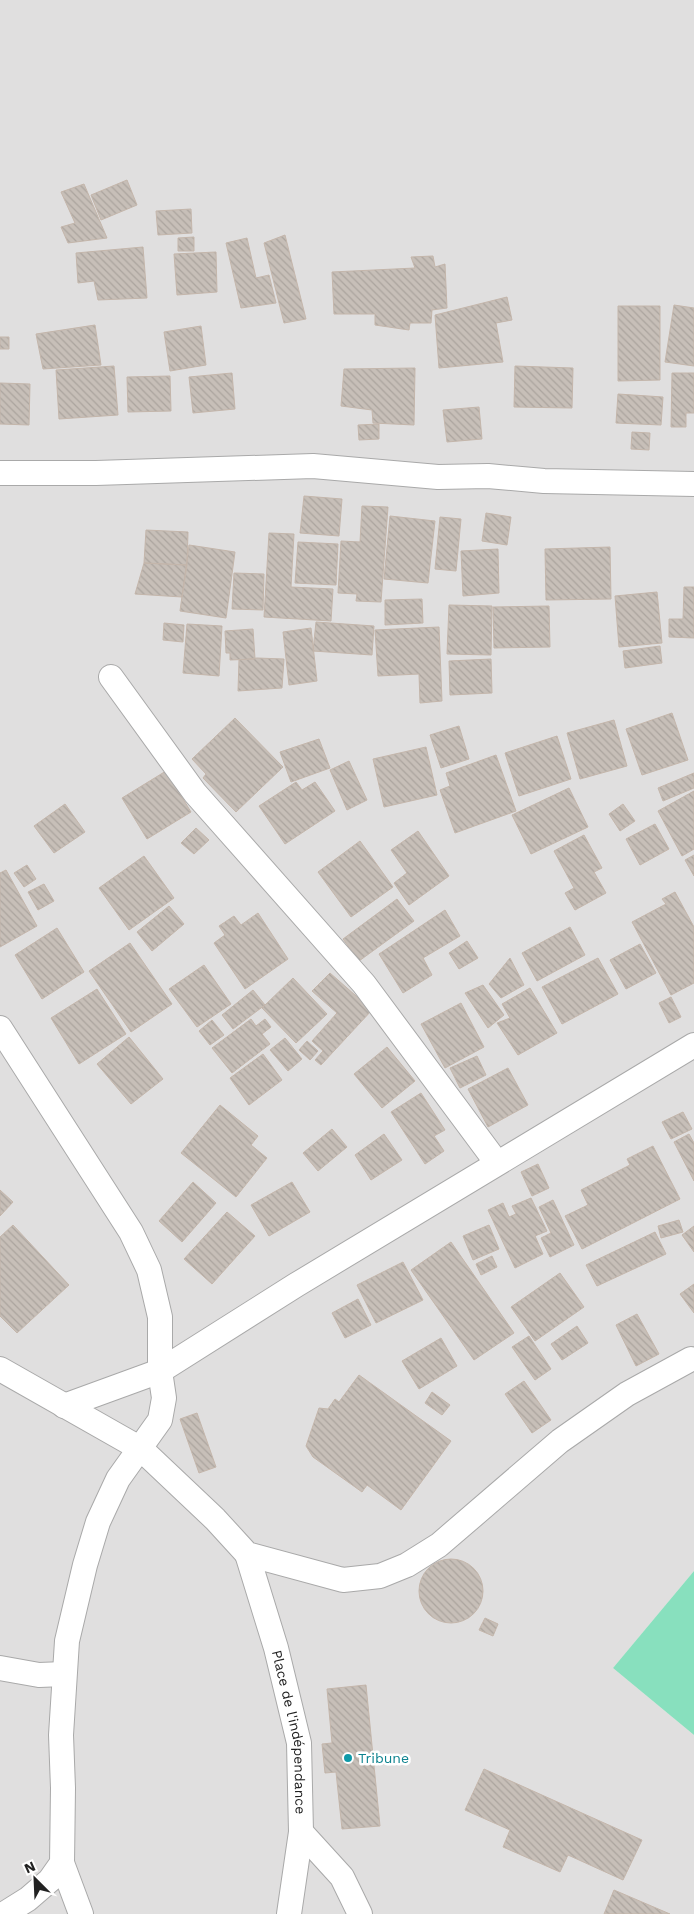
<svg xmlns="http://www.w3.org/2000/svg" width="694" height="1914" font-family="'Work Sans',sans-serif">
<defs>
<pattern id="building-back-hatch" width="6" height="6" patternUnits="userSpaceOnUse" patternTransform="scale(1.25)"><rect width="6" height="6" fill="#c7bfb8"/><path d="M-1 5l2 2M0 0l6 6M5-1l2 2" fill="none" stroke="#aba49e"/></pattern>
</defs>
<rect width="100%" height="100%" fill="#f2efe9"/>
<!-- residential -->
<path fill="#e0dfdf" d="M0,0H694V1571L613,1668L694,1735V1914H0Z"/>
<!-- pitch -->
<path fill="#88e0be" d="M694,1571V1735L613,1668Z"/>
<!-- building -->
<path fill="url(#building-back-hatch)" stroke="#c4b6ab" d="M127,180L137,205L101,220L91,195Z
M84,184L107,238L68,243L61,227L75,223L61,192Z
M191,209L192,233L158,235L156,211Z
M285,235L306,319L284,323L264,243Z
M194,237V251H178V238Z
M247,238L256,278L269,275L276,303L241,308L226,243Z
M143,247L147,298L98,300L94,281L78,283L76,253Z
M216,252L217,292L177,295L174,254Z
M433,256L435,267L445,264L447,308L432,310L431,323H410L409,330L375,325V314H334L332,272L415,268L411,257Z
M507,297L512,320L496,323L503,362L439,368L435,315Z
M674,305L694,308V366L665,362Z
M618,306H660V380L618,381Z
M95,325L101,365L43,369L36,334Z
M201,326L206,365L170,371L164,332Z
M0,337H9V349H0Z
M114,366L118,415L59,419L56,370Z
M515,366L573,368L572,408L514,407Z
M415,368L414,425L373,423L372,410L341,406L344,369Z
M232,373L235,409L193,413L189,377Z
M672,373H694V413H686V427H671Z
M170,376L171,411L128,412L127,377Z
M0,383L30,384L29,425L0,424Z
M618,394L663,397L661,425L616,423Z
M479,407L482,439L447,442L443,410Z
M379,424V439L359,440L358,425Z
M632,432L650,433L649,450L631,449Z
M304,496L342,499L339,536L300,533Z
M362,506L388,507L381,602L356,601L357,594L338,593L341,541L360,542Z
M486,513L511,517L507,545L482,541Z
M390,516L435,521L428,583L384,579Z
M440,517L461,519L456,571L435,569Z
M146,530L188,532L187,565L144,563Z
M269,533L294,534L291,587L333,589L331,621L264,617Z
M298,542L338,544L336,585L295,583Z
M189,545L235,552L226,618L180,611Z
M610,547L611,599L546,600L545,549Z
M498,549L499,593L463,596L461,551Z
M144,563L187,565L182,597L135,594Z
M234,573L264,574L263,610L232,609Z
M684,587H694V638L669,637V619H683Z
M657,592L662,643L619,647L615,596Z
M422,599L423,623L385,625V600Z
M449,605L492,606L491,655L447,654Z
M549,606L550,647L494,648L493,607Z
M316,622L374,626L372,655L313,651Z
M164,623L184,625L183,642L163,640Z
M187,624L222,626L219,676L183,673Z
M439,627L442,701L420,703L419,674L378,676L375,630Z
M311,628L317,681L289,685L283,632Z
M253,629L255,659L230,660V653H226L225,631Z
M660,646L662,663L625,668L623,651Z
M257,658L284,659L282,688L238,691L239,660Z
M491,659L492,693L450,695L449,661Z
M672,713L688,760L642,775L626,729Z
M235,718L283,767L236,812L203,778L206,774L192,759Z
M614,720L627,766L580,779L567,733Z
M459,726L469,759L441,768L430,735Z
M557,736L571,779L519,796L505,753Z
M319,739L330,768L291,782L280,752Z
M426,747L437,795L384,807L373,759Z
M496,755L516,811L455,833L440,790L450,786L446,773Z
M349,761L367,800L347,810L330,770Z
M166,771L191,812L147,839L122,798Z
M694,773V788L663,801L658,788Z
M296,782L302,790L315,782L335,811L285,844L259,806Z
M569,788L588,827L531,854L512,815Z
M694,791V849L682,856L658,811Z
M65,804L85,832L54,853L34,826Z
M623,804L635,821L620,831L609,814Z
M655,824L669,849L640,865L626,839Z
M196,828L209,840L194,854L181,843Z
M418,831L449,876L409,905L394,883L407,873L391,850Z
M584,835L602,868L594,872L606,893L575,910L565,893L574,888L554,851Z
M360,841L393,887L351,917L318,872Z
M694,855V876L685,860Z
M144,856L174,898L129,930L99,888Z
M27,865L36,879L24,887L14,873Z
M6,870L37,926L0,947V873Z
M44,884L54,901L38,910L28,892Z
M675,892L694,927V983L671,995L632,922L666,904L662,899Z
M397,899L414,921L359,961L343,939Z
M169,906L184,924L152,951L137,932Z
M445,910L460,936L423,958L432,975L403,993L379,954Z
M258,913L288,959L245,989L214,943L225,935L219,926L234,916L241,925Z
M570,927L585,955L537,981L522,953Z
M57,928L84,972L42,999L15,955Z
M467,941L478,958L459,969L449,953Z
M130,943L172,1004L131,1032L89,971Z
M640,944L656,973L626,989L610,960Z
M510,958L524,985L501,998L489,984Z
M598,958L618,994L562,1024L542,987Z
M204,965L231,1004L197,1027L169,989Z
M330,973L372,1010L321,1065L315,1060L323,1051L312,1041L337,1013L312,991Z
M293,978L327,1014L296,1043L262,1008Z
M483,985L504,1015L488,1028L465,993Z
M530,988L557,1033L518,1055L497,1023L510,1018L502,1004Z
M97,989L126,1034L79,1064L51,1018Z
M253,990L265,1005L233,1029L222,1015Z
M671,997L681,1017L669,1023L659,1003Z
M461,1003L484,1047L445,1068L421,1024Z
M251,1019L256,1026L265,1019L271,1027L262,1034L270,1044L232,1073L212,1048Z
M212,1020L224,1035L210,1045L199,1031Z
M129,1037L163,1079L131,1104L97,1064Z
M285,1038L302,1059L288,1071L270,1050Z
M307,1041L318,1051L310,1060L299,1050Z
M387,1047L415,1081L382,1108L354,1074Z
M263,1054L282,1080L249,1105L230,1078Z
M477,1056L486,1075L460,1088L450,1068Z
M508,1068L528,1105L488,1127L468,1089Z
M421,1093L445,1130L434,1136L444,1151L425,1164L391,1112Z
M220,1105L258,1136L251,1145L267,1158L236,1197L181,1153Z
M683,1112L692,1129L671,1139L662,1122Z
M332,1129L347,1147L318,1171L303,1153Z
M384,1134L402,1160L371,1180L355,1155Z
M689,1134L694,1143V1181L674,1142Z
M653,1146L680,1199L582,1249L565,1216L588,1205L581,1190L630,1165L627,1159Z
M538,1164L549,1188L532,1196L521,1172Z
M193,1182L216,1203L182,1242L159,1221Z
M292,1182L310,1212L269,1236L251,1205Z
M0,1190L13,1202L0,1216Z
M531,1198L547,1231L535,1236L543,1254L515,1268L488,1210L503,1203L509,1217L516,1214L512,1206Z
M553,1200L574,1245L550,1257L541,1238L551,1233L539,1207Z
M227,1212L255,1236L212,1284L184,1259Z
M679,1220L683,1232L661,1238L658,1226Z
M13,1225L69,1285L17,1333L0,1316V1237Z
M489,1225L499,1249L473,1260L463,1236Z
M694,1226V1252L682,1235Z
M655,1232L666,1254L597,1286L586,1265Z
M451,1242L514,1333L474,1360L411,1270Z
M492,1256L497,1267L481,1275L476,1264Z
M403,1262L423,1300L376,1323L357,1285Z
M560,1273L584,1307L535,1341L511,1307Z
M694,1284V1313L680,1294Z
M358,1299L371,1325L345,1338L332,1313Z
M637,1314L659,1354L636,1366L616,1325Z
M577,1326L588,1343L562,1360L551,1344Z
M529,1336L551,1369L535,1380L512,1347Z
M441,1338L457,1366L419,1389L402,1361Z
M359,1375L451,1441L401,1510L367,1485L362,1492L313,1457L306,1446L319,1408L328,1409L335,1399L339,1402Z
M524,1381L551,1420L532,1433L505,1394Z
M432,1392L450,1405L442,1415L425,1403Z
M197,1413L216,1467L199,1473L180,1419Z
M419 1591a32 32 0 1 1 64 0a32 32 0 1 1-64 0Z
M485,1618L498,1624L493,1636L479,1630Z
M366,1685L380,1826L342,1829L336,1772L325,1773L322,1744L332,1743L327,1689Z
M484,1769L642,1840L623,1880L568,1855L560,1872L503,1847L510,1830L465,1810Z
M614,1890L670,1914H604Z"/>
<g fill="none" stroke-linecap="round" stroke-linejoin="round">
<!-- street casing -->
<g stroke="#a9a9a9" stroke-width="26">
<g id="street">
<path d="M0,473H96L313,466L438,477L488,476L544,481L694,484"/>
<path d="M111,677L195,793L364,984L497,1163"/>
<path d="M0,1028L131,1232L149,1270L160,1317V1371L164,1398L160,1420L118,1479L98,1522L85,1565L67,1641L61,1735L63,1788L62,1863L50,1880L28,1899L4,1914"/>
<path d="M0,1369L141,1449L215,1519L247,1554L343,1580L380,1576L407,1565L439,1545L560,1441L627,1394L691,1359"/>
<path d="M64,1406L160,1371L296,1285L694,1045"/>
<path id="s1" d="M247,1554L276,1648L299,1743L301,1832L289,1914"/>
<path d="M0,1668L39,1675L64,1674"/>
<path d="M301,1832L342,1877L360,1914"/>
<path d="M62,1863L81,1914"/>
</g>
</g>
<!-- street -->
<use href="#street" stroke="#fff" stroke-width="24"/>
</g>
<!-- markers -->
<circle fill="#0f9aa8" stroke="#fff" stroke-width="2" cx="348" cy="1758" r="5"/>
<g text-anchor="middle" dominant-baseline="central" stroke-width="5" stroke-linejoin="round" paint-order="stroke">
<!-- street labels -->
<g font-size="14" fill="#222" stroke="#fff">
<text stroke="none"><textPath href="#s1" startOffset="184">Place de l'indépendance</textPath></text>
</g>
<!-- culture labels -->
<g font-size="14" fill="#0d838f" stroke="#fff" text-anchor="start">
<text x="358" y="1758">Tribune</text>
</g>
</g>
<!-- north arrow -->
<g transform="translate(35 1879) rotate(336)" stroke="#ffffff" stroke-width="4" paint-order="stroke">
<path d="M0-4L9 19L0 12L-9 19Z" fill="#222222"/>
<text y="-8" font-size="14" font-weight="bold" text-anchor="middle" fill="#222222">N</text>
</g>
</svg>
